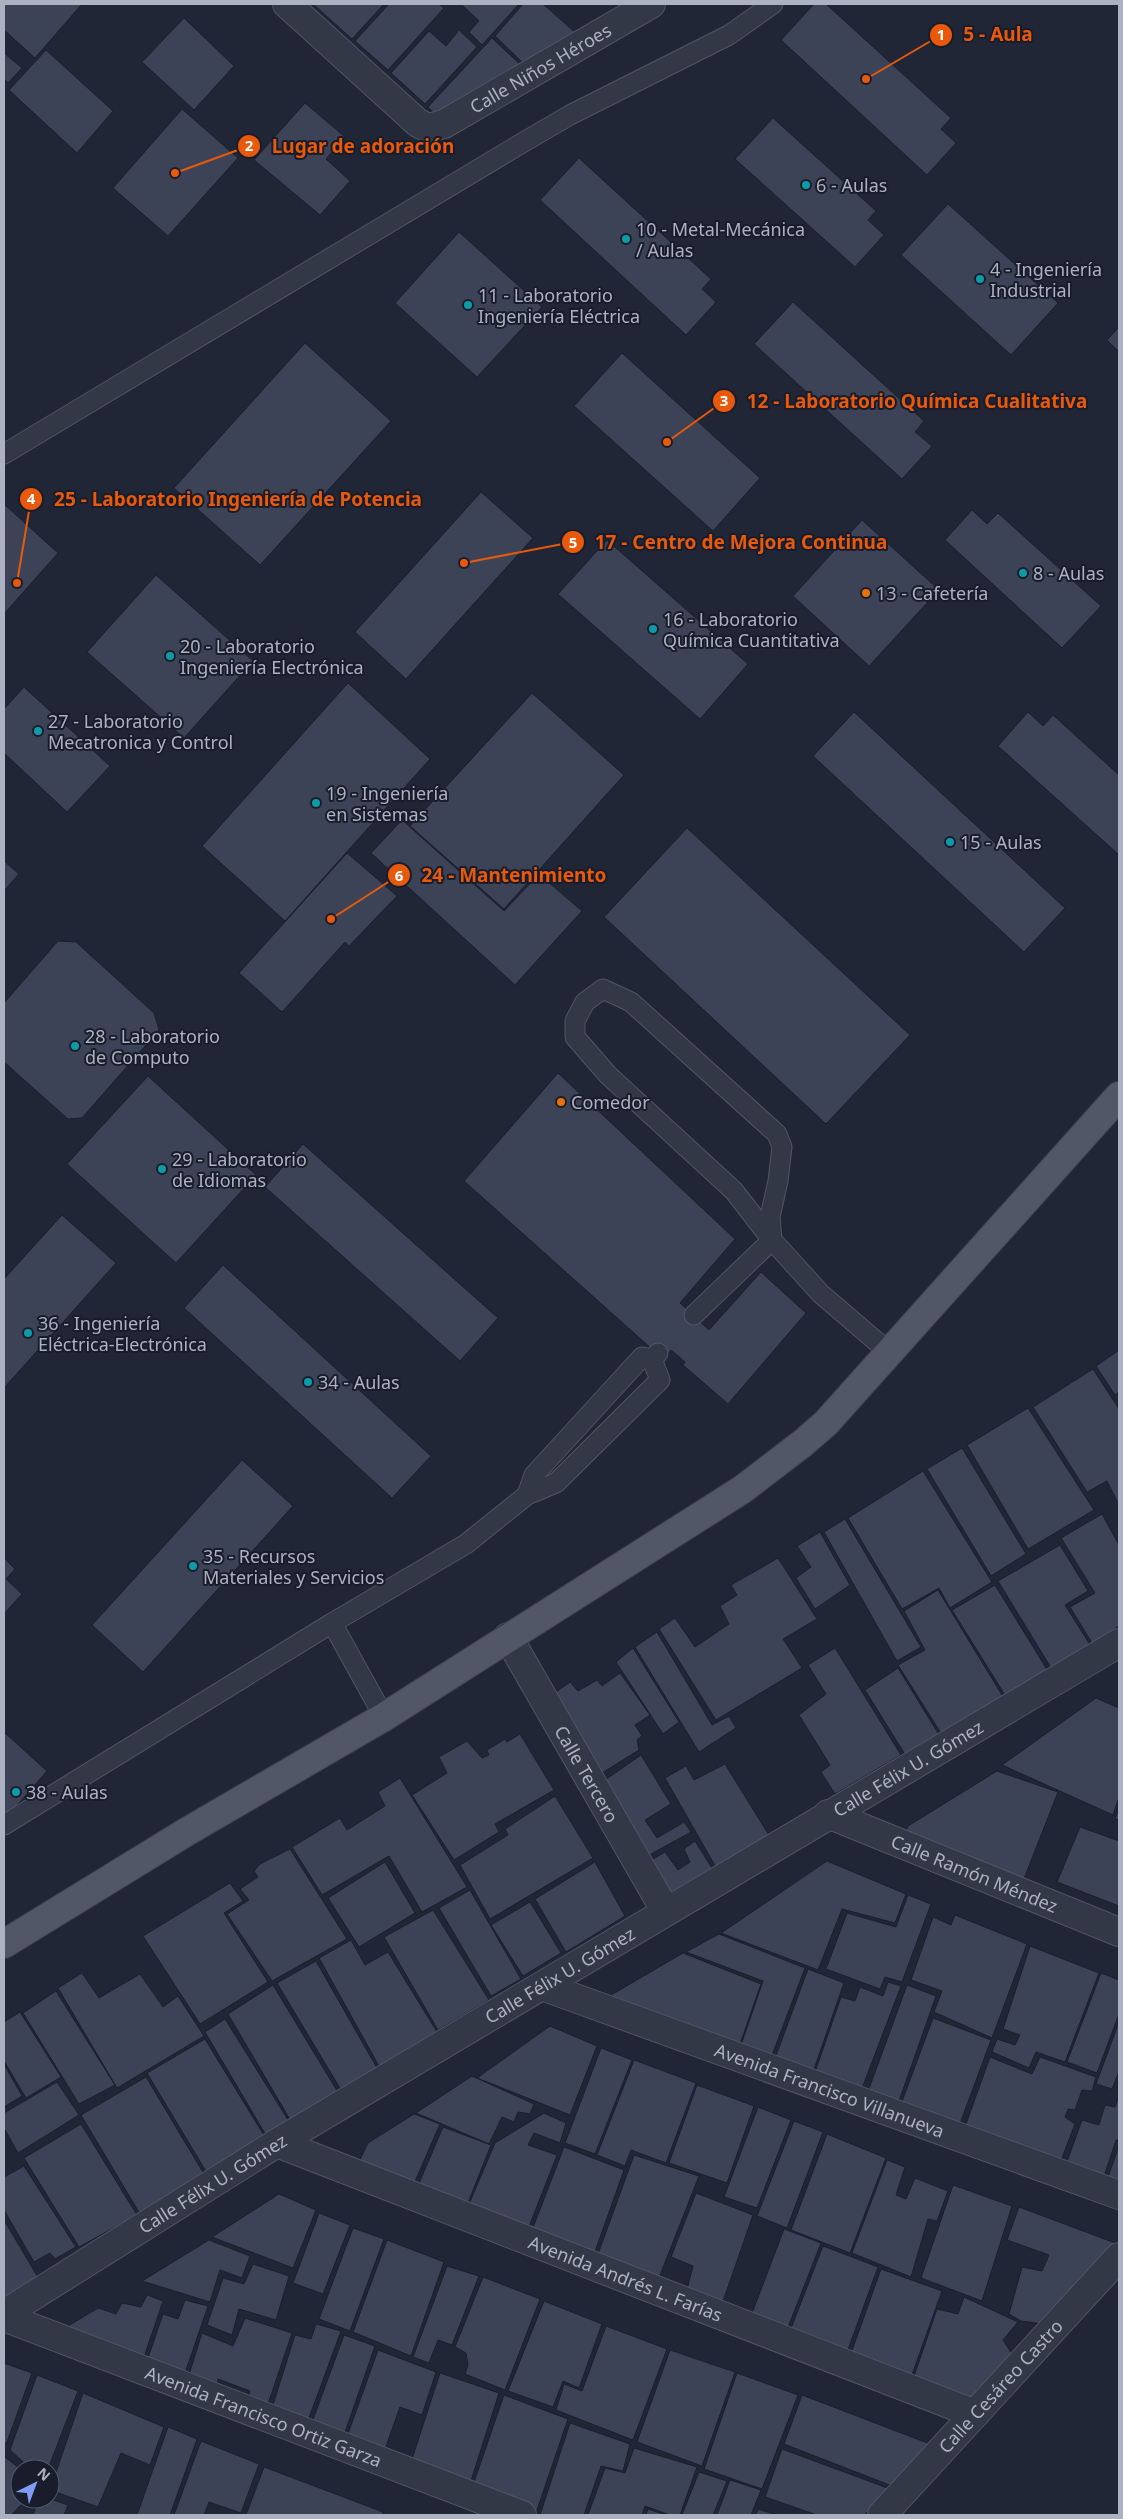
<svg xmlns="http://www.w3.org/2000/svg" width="1123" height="2519" font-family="'Noto Sans',sans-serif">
<rect width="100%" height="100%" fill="#202636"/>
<!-- building -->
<path fill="#3c4356" stroke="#1b1f2d" d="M4,4H82L35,58L4,30Z
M313,4H384L352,39Z
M389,4H439L444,8L388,70L355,41Z
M461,4H519L482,45L469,32L479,21Z
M523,4H543L577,34L527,67L495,36Z
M814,4H826L951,118L941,129L956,143L927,175L781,40Z
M184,18L234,66L194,110L142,62Z
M459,30L477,47L425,104L391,73L429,31L446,46Z
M492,38L525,69L437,116L428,107Z
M46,50L113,111L77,153L9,90Z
M4,53L22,68L8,83L4,79Z
M305,103L345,137L326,159L350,181L320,215L254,160Z
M182,109L238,158L168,236L113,188Z
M773,118L876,211L868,220L884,235L855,267L735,159Z
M579,158L711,279L702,289L716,302L686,335L540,200Z
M948,204L1058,303L1011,355L901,255Z
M459,232L542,307L477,377L395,303Z
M793,302L924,421L915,432L932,446L902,479L754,344Z
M1119,327V352L1107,340Z
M305,343L391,421L260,565L174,488Z
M622,353L760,478L713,531L574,406Z
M481,492L533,538L406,679L355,632Z
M4,504L58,553L4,614Z
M972,510L987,524L998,513L1101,606L1062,648L945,540Z
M862,520L939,590L869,666L793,596Z
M607,540L748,664L700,719L558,594Z
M156,575L253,661L184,738L87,652Z
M348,683L430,759L285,921L202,846Z
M24,687L110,766L67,812L4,753V709Z
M532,693L624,775L504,909L410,826Z
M854,712L1065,908L1024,952L813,756Z
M1028,712L1043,726L1053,715L1119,775V855L998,746Z
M402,820L504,911L539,874L582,911L515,985L371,853Z
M687,828L910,1035L826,1124L604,917Z
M347,853L397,896L349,946L345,942L282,1012L239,973Z
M4,861L19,874L4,891Z
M58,941L76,942L154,1013L159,1030L82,1118L68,1119L4,1062V1003Z
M558,1073L735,1239L680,1303L709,1330L761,1272L806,1313L728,1404L683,1365L685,1362L671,1350L663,1359L464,1181Z
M148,1076L256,1175L176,1263L67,1164Z
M303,1144L498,1318L460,1361L265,1187Z
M62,1215L116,1263L4,1388V1279Z
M223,1265L431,1456L392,1498L184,1308Z
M1119,1350V1392L1115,1395L1096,1366Z
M1093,1369L1119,1409V1505L1107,1481L1087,1492L1033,1407Z
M1028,1408L1094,1510L1028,1549L967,1445Z
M962,1448L1026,1554L991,1576L927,1469Z
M242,1460L293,1506L143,1672L92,1625Z
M923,1471L992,1582L950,1608L939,1588L902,1609L848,1518Z
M1102,1514L1119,1545V1626L1092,1643L1070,1607L1095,1593L1061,1538Z
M845,1519L921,1647L897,1661L824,1532Z
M820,1532L850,1585L815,1609L796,1578L811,1567L797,1546Z
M1060,1545L1088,1591L1065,1605L1094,1651L1056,1676L998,1581Z
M4,1558L15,1569L6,1579L22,1594L4,1614Z
M778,1558L817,1619L783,1639L802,1668L716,1720L659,1629L675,1618L695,1647L729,1624L720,1606L737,1595L731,1585Z
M995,1585L1051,1676L1008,1700L952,1610Z
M938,1590L1005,1700L944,1738L898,1665L925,1650L904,1611Z
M657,1632L712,1725L729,1716L736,1728L699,1752L635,1647Z
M633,1648L679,1722L663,1734L616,1662Z
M835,1648L901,1755L835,1794L821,1772L830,1765L799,1715L826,1694L808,1665Z
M898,1668L941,1738L906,1756L865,1690Z
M620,1673L650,1715L635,1725L642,1736L637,1740L639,1750L594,1778L549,1697L570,1682L578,1691L597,1680L602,1686Z
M1096,1698L1119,1708V1797L1113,1815L1002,1765Z
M4,1732L47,1771L8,1816L4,1813Z
M520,1734L554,1790L495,1824L499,1832L454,1860L412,1795L447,1773L439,1757L467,1741L482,1758L489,1755L487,1750L505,1739L507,1742Z
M641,1755L671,1804L645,1820L657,1838L684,1822L691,1832L642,1859L598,1785Z
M725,1764L772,1840L718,1871L665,1778L686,1766L694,1780Z
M997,1771L1058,1792L1020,1889L902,1840L908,1826Z
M400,1778L467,1887L422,1912L389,1856L322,1895L292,1847L340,1818L347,1830L385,1806L378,1792Z
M555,1796L593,1858L490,1919L460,1865L508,1835L505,1829Z
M1119,1809V1820L1115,1819Z
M1080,1827L1119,1841V1906L1057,1882Z
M695,1841L715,1873L667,1901L645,1864L665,1852L678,1870L690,1862L684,1849Z
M290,1849L347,1939L272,1981L227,1914L249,1900L240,1889L258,1877L254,1871L260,1864Z
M827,1861L906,1894L895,1923L842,1909L818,1970L721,1933Z
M385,1862L415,1913L359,1947L328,1898Z
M595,1862L625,1916L566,1952L535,1899Z
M230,1883L243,1901L224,1913L268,1982L200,2024L143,1936Z
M470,1890L521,1979L491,1996L439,1908Z
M908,1895L931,1904L902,1982L885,1977L880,1989L826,1969L847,1913L896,1927Z
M530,1902L561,1953L523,1976L491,1925Z
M433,1910L489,2000L438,2030L384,1937Z
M955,1915L1027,1944L992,2038L934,2012L942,1991L911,1980L933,1917L951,1925Z
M719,1934L805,1968L771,2058L740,2048L763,1981L686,1952Z
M351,1940L365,1965L388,1952L437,2032L380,2068L319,1958Z
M1030,1946L1099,1973L1065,2062L1036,2052L1029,2068L992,2052L997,2039L1015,2045L1020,2035L1003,2029Z
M683,1953L761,1984L739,2047L606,1998Z
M316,1961L377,2068L341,2090L277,1983Z
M808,1969L844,1983L812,2075L774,2061Z
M82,1973L99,1998L140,1974L163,2007L178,1996L204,2036L117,2088L58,1988Z
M1101,1973L1119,1980V2014L1097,2073L1067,2062Z
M888,1982L901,1986L861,2091L814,2075L841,1997L855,2001L860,1987L883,1996Z
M273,1985L339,2094L292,2123L228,2014Z
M907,1985L936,1996L898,2104L867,2094Z
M56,1991L115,2085L79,2104L23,2013Z
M20,2012L61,2077L26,2098L4,2061V2022Z
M933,2018L991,2040L958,2129L900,2107Z
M225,2019L290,2123L267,2137L205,2032Z
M1119,2022V2075L1118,2074L1112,2089L1096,2084Z
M550,2026L597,2046L570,2115L477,2078Z
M205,2039L265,2137L207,2173L147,2073Z
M601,2048L632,2060L595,2154L565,2143Z
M990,2057L1032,2074L1040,2057L1096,2077L1092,2091L1082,2090L1075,2110L1068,2109L1065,2117L1075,2124L1057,2171L961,2138Z
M634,2060L696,2083L666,2163L631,2150L625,2166L597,2155Z
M4,2064L22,2096L4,2107Z
M472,2076L534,2104L530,2114L518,2112L514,2122L502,2117L489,2144L416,2113Z
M146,2077L204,2174L140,2214L81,2115Z
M57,2082L79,2115L18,2153L4,2128V2113Z
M697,2085L754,2106L727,2183L669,2163Z
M1119,2095V2140H1116L1101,2186L1063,2173L1082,2120L1099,2125L1105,2105L1115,2107Z
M758,2107L791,2120L757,2208L724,2197Z
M544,2113L566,2123L560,2143L534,2133L528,2145L557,2155L525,2237L464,2216L495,2143Z
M414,2114L440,2124L410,2193L355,2170L368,2143Z
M794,2121L823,2132L787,2228L757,2216Z
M81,2124L137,2215L79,2247L24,2158Z
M443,2127L491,2145L464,2213L414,2195Z
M827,2134L886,2158L850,2253L791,2230Z
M1119,2146V2193L1104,2188Z
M564,2147L624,2170L591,2263L529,2238Z
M634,2155L699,2176L655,2288L594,2265Z
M887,2160L905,2167L896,2195L906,2199L915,2178L948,2191L937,2221L928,2219L911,2277L852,2253Z
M24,2166L76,2247L55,2259L50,2253L34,2262L4,2210V2177Z
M953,2185L1012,2206L982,2301L921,2278Z
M696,2193L753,2215L720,2310L685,2297L693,2266L671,2257Z
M279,2194L316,2210L293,2268L212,2237Z
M1019,2207L1118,2244L1051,2325L1021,2321L1009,2314L1022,2267L1042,2271L1049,2255L1007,2240Z
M319,2213L350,2225L323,2294L293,2283Z
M4,2220L42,2284L4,2306Z
M353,2228L384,2239L350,2331L319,2319Z
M784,2229L821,2243L785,2335L749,2321Z
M209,2240L250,2256L242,2278L220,2270L210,2302L142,2281Z
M387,2240L444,2262L411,2356L353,2332Z
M823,2246L878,2267L845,2358L788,2336Z
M253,2264L289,2276L276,2320L239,2309L232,2335L207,2325L223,2278L244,2284Z
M447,2266L479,2276L452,2345L438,2340L429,2363L413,2357Z
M881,2269L942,2291L909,2383L849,2359Z
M483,2277L540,2299L505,2390L465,2374L468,2365L466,2353L455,2347Z
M147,2295L163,2301L143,2360L63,2329L98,2308L116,2314L122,2303L141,2307Z
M964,2297L1018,2322L1003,2340L1014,2357L969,2411L910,2388L937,2309L958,2314Z
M185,2300L208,2306L184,2376L147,2361L163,2314L178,2319Z
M544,2301L602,2324L579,2388L563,2381L553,2407L508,2391Z
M245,2318L292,2333L267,2407L247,2401L250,2391L218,2379L216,2389L188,2378L202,2333L233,2346Z
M316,2324L341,2331L306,2426L271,2411L295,2335L311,2339Z
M606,2326L667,2349L633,2440L556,2410L564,2384L582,2391Z
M344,2335L375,2346L343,2438L311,2425Z
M378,2350L436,2372L422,2415L400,2407L383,2455L345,2442Z
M670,2350L735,2372L702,2466L637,2442Z
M4,2363L32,2373L7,2442L4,2445Z
M440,2373L499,2393L469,2487L410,2465Z
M737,2373L798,2395L762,2489L704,2469Z
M37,2375L78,2391L48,2469H31L10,2450Z
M83,2393L164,2427L150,2465L121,2453L98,2507L50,2490Z
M504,2395L568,2419L536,2513L472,2488Z
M802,2395L930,2444L892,2486L784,2444Z
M570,2423L630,2444L623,2471L601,2466L584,2515H540Z
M168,2427L197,2439L170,2515H137Z
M201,2441L259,2464L241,2513L209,2502L204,2515H174Z
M634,2448L697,2467L680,2515H670L645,2506L642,2515H588L605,2468L625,2473Z
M782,2449L890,2489L864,2515H817L765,2497Z
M4,2456L20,2469V2499H27L11,2515H4Z
M264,2467L383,2512L382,2515H246Z
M699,2472L727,2481L713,2515H682Z
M730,2480L761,2490L751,2515H717Z
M39,2499H50L68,2505L64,2515H33Z
M648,2509L666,2515H646Z
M758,2509L777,2515H756Z"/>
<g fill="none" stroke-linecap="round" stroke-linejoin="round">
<!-- lane casing -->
<g stroke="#515564" stroke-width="21">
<path id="lane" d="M4,454L522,143L570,115L729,35L773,4
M603,989L631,1002L777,1134L782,1147L778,1181L770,1217L772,1240L734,1191L608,1075L575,1037V1021L585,1002Z
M694,1315L772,1240L821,1294L890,1353
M527,1495L556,1483L660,1380L652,1359
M384,1717L332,1623L466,1544L527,1495L534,1475L642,1357L652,1359L658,1353
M4,1825L332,1623"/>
</g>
<!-- street casing -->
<g stroke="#515564" stroke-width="30">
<g id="street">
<path id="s1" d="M287,4L418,123L428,128L444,124L651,4"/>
<path id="s2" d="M508,1637L665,1910"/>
<path id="s3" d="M828,1814L1119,1932"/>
<path id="s4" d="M542,1986L1119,2195"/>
<path id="s5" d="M277,2143L975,2414"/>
<path id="s6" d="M4,2314L277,2143L1119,1643"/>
<path id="s7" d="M4,2317L522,2515"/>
<path id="s8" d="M882,2515L1119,2257"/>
</g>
</g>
<!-- primary casing -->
<g stroke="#3d4150" stroke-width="30">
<path id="primary" d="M4,1944L188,1831L384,1717L743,1489L803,1443L826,1423L1119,1096"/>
</g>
<!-- lane -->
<use href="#lane" stroke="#333846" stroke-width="19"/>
<!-- street -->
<use href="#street" stroke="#333846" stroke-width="28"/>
<!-- primary -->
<use href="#primary" stroke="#515767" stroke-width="28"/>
</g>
<!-- markers -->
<g fill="#0f9aa8" stroke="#191d2b" stroke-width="2">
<circle cx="806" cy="185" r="5"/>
<circle cx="626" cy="239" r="5"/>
<circle cx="980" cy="279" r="5"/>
<circle cx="468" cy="305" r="5"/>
<circle cx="1023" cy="573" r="5"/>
<circle cx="653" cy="629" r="5"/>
<circle cx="170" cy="656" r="5"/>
<circle cx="38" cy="731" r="5"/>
<circle cx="316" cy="803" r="5"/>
<circle cx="950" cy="842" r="5"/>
<circle cx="75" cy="1046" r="5"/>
<circle cx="162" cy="1169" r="5"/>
<circle cx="28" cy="1333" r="5"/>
<circle cx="308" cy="1382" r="5"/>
<circle cx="193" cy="1566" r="5"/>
<circle cx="16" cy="1792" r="5"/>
</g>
<g fill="#e8710a" stroke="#191d2b" stroke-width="2">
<circle cx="866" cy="593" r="5"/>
<circle cx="561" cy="1102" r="5"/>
</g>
<g text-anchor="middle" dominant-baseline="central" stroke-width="4" stroke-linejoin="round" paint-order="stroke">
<!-- street labels -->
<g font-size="18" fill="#adb2c3" stroke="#191d2b">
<text stroke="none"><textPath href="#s1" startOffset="316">Calle Niños Héroes</textPath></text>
<text stroke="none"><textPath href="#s6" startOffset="1056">Calle Félix U. Gómez</textPath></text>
<text stroke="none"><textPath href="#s2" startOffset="158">Calle Tercero</textPath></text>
<text stroke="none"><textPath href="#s3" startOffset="158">Calle Ramón Méndez</textPath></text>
<text stroke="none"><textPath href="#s6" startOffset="651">Calle Félix U. Gómez</textPath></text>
<text stroke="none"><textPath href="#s4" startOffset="306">Avenida Francisco Villanueva</textPath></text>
<text stroke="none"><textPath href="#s6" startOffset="246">Calle Félix U. Gómez</textPath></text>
<text stroke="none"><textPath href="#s5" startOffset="374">Avenida Andrés L. Farías</textPath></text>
<text stroke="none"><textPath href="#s8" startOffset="175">Calle Cesáreo Castro</textPath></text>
<text stroke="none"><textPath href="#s7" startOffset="278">Avenida Francisco Ortiz Garza</textPath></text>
</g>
<!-- poi labels -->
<g font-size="18" fill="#adb2c3" stroke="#191d2b" text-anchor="start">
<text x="816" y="185">6 - Aulas</text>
<text x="636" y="229">10 - Metal-Mecánica<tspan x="636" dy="21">/ Aulas</tspan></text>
<text x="990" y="269">4 - Ingeniería<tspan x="990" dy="21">Industrial</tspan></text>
<text x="478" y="295">11 - Laboratorio<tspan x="478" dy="21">Ingeniería Eléctrica</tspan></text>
<text x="1033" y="573">8 - Aulas</text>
<text x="876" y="593">13 - Cafetería</text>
<text x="663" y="619">16 - Laboratorio<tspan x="663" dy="21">Química Cuantitativa</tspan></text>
<text x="180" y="646">20 - Laboratorio<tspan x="180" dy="21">Ingeniería Electrónica</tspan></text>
<text x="48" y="721">27 - Laboratorio<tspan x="48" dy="21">Mecatronica y Control</tspan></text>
<text x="326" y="793">19 - Ingeniería<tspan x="326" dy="21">en Sistemas</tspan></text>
<text x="960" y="842">15 - Aulas</text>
<text x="85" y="1036">28 - Laboratorio<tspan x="85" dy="21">de Computo</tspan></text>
<text x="571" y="1102">Comedor</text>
<text x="172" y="1159">29 - Laboratorio<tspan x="172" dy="21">de Idiomas</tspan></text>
<text x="38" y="1323">36 - Ingeniería<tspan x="38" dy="21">Eléctrica-Electrónica</tspan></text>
<text x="318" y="1382">34 - Aulas</text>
<text x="203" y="1556">35 - Recursos<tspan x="203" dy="21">Materiales y Servicios</tspan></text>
<text x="26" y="1792">38 - Aulas</text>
</g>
</g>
<!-- callouts -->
<path fill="none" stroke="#e8590c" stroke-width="2" d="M866 79L941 35M175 173L249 146M667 442L724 401M17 583L31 499M464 563L573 542M331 919L399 875"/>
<g fill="#e8590c" stroke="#191d2b" stroke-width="2">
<circle cx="866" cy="79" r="5"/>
<circle cx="175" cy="173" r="5"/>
<circle cx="667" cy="442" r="5"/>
<circle cx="17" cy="583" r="5"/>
<circle cx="464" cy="563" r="5"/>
<circle cx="331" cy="919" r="5"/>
<circle cx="941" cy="35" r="12"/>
<circle cx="249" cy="146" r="12"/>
<circle cx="724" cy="401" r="12"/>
<circle cx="31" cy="499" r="12"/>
<circle cx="573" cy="542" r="12"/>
<circle cx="399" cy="875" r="12"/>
</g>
<g font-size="15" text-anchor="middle" font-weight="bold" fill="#fff">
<text x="941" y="40">1</text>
<text x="249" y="151">2</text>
<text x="724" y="406">3</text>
<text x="31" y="504">4</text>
<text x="573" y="548">5</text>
<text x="399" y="881">6</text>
</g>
<g font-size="19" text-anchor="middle" font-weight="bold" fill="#e8590c" stroke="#191d2b" stroke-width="4" stroke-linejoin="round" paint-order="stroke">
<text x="998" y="41">5 - Aula</text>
<text x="363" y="153">Lugar de adoración</text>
<text x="917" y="408">12 - Laboratorio Química Cualitativa</text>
<text x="238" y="506">25 - Laboratorio Ingeniería de Potencia</text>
<text x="741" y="549">17 - Centro de Mejora Continua</text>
<text x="514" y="882">24 - Mantenimiento</text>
</g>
<!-- border -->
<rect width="1123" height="2519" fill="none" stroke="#adb2c3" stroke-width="10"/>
<!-- north arrow -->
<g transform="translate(35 2484) rotate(42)"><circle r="24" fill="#191d2b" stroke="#545968"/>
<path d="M0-4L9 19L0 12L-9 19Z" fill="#809bf6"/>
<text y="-8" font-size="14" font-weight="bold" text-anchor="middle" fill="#adb2c3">N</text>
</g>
</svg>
